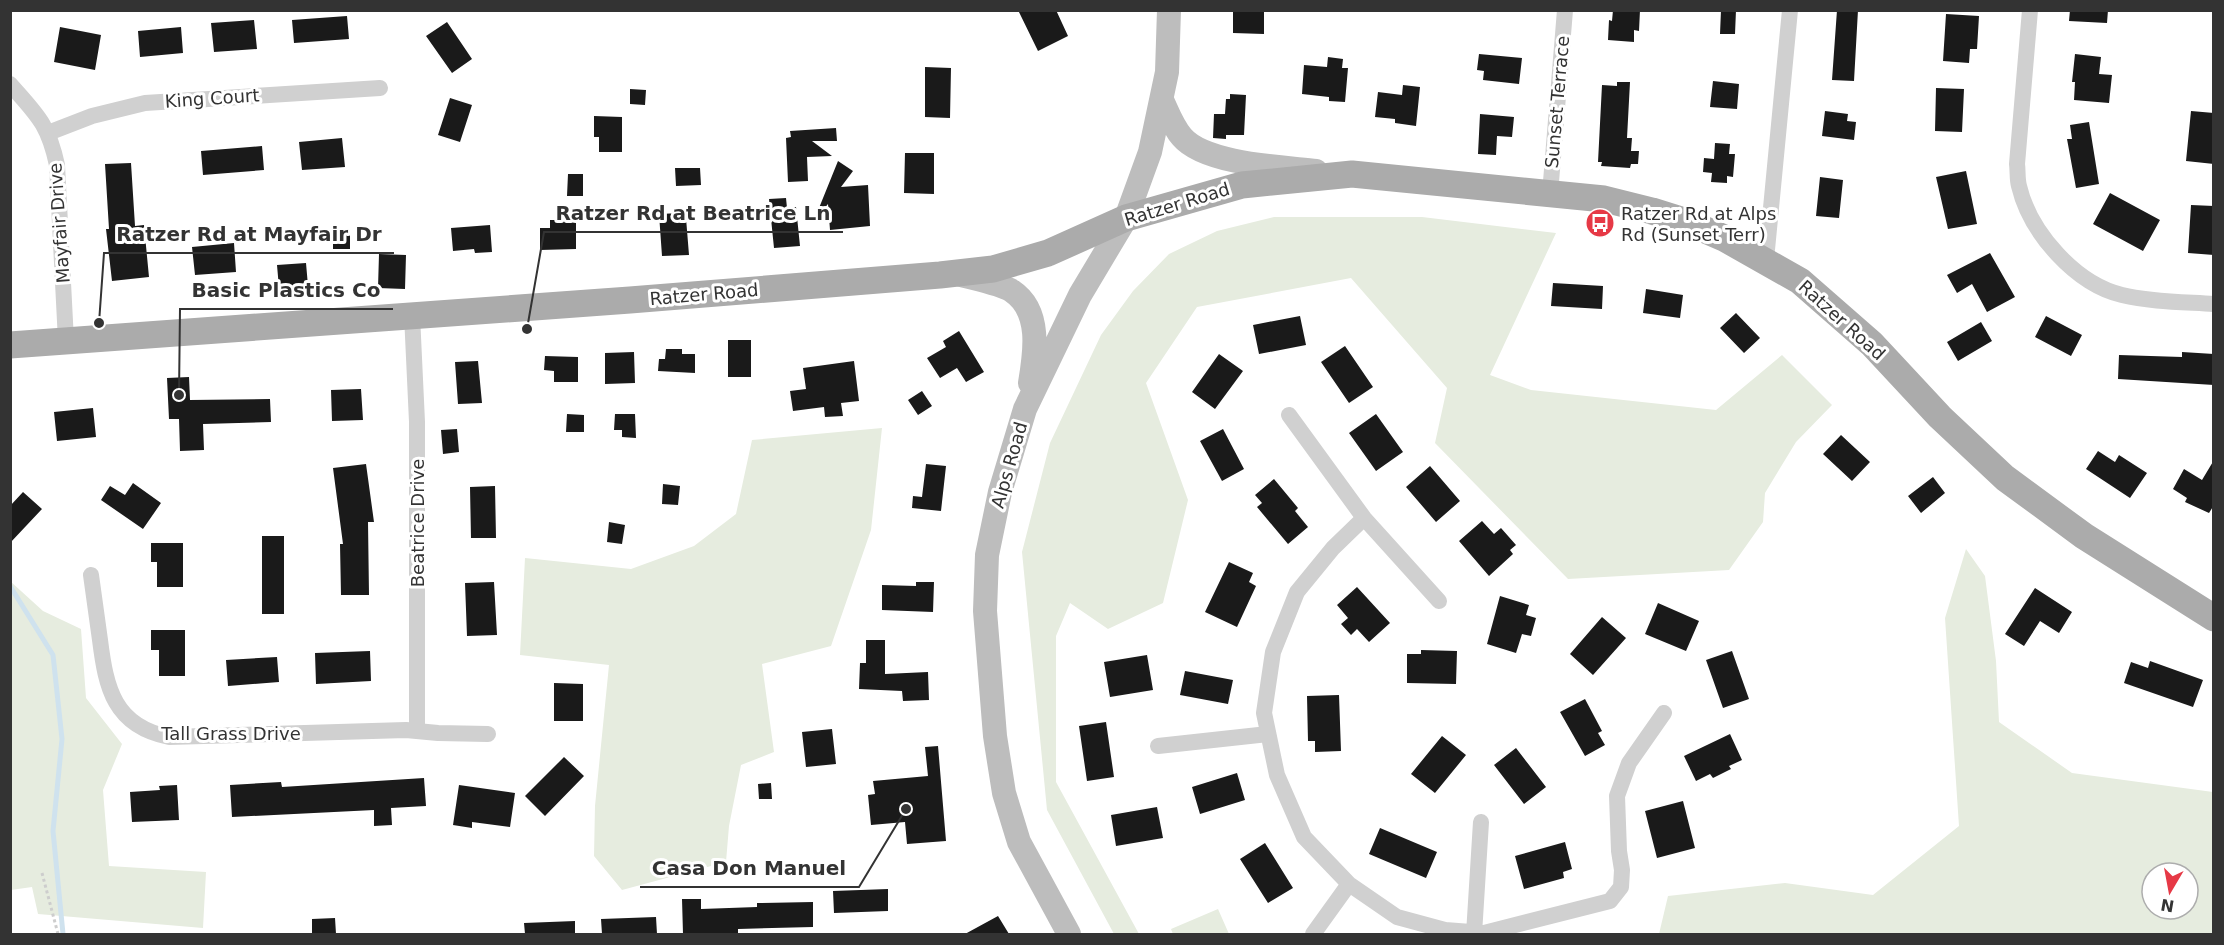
<svg xmlns="http://www.w3.org/2000/svg" width="2224" height="945" font-family="'DejaVu Sans',sans-serif">
<rect width="100%" height="100%" fill="#fff"/>
<!-- green -->
<path fill="#e6ecdf" fill-rule="evenodd" d="M1274,217H1422L1556,233L1490,375L1531,390L1716,410L1782,355L1832,405L1796,442L1765,493L1763,522L1729,570L1568,579L1435,443L1447,388L1351,278L1197,307L1146,383L1188,500L1163,603L1108,629L1070,603L1056,636V782L1139,934H1114L1047,810L1022,552L1050,443L1101,335L1133,291L1169,254L1217,231Z
M882,428L871,530L831,646L762,664L774,752L741,765L729,826L726,862L622,890L594,856L595,806L609,665L520,655L525,558L631,569L694,546L736,514L752,440Z
M1966,549L1985,576L1996,661L1999,722L2072,773L2213,792V934H1659L1668,896L1785,883L1873,895L1959,826L1945,618ZM2152,873H2188V909H2152Z
M10,581L43,611L81,629L86,698L122,744L103,790L109,866L206,872L203,928L38,914L32,887L11,890Z
M1218,909L1229,934H1173L1171,929Z"/>
<g fill="none" stroke-linecap="round" stroke-linejoin="round">
<!-- stream -->
<path stroke="#cfe2ee" stroke-width="5" d="M10,586L53,655L62,739L53,831L63,934"/>
</g>
<!-- building -->
<path fill="#1a1a1a" d="M1018,10H1056L1068,36L1038,51Z
M1233,10H1264V34L1233,33Z
M1613,10H1640L1639,31L1634,30V42L1608,40L1609,20L1612,21Z
M1721,10H1736L1735,34H1720Z
M1837,10H1858L1854,81L1832,80Z
M2070,10H2108L2107,23L2069,21Z
M1946,14L1979,16L1977,49H1970L1969,63L1943,61Z
M347,16L349,39L294,43L292,20Z
M254,20L257,49L214,52L211,23Z
M447,22L472,59L452,73L426,36Z
M60,27L101,35L95,70L54,62Z
M181,27L183,53L140,57L138,31Z
M1479,54L1522,58L1519,84L1483,80L1484,71L1477,70Z
M2075,54L2101,57L2099,74L2112,75L2109,103L2074,100L2075,82H2072Z
M1328,57L1343,59L1342,68H1348L1345,102L1329,101V97L1302,94L1304,65L1327,67Z
M925,67L951,68L950,118L925,117Z
M1713,81L1739,84L1737,109L1710,107Z
M1617,82H1630L1627,138H1632L1631,151H1639L1638,164H1631L1630,168L1601,166L1602,162H1598L1602,85L1617,86Z
M1403,85L1420,87L1416,126L1395,123V119L1375,117L1378,92L1402,95Z
M1936,88L1964,89L1962,132L1935,131Z
M630,89L646,90L645,105L630,104Z
M1230,94L1246,95L1244,135H1226V139L1213,138L1214,114H1225L1226,99H1230Z
M450,98L472,105L460,142L438,135Z
M1825,111L1848,114L1847,121L1856,122L1854,140L1822,136Z
M2191,111L2214,113V164L2186,161Z
M1480,114L1514,117L1512,137L1497,136L1496,155L1478,154Z
M594,116L622,117V152H599V137H594Z
M2089,122L2099,184L2076,188L2067,139H2072L2070,125Z
M836,128L837,141H812L832,156L807,157L808,181L788,182L786,138L791,137L790,131Z
M342,138L345,167L302,170L299,142Z
M1715,143L1730,144L1729,154H1735L1733,177L1727,176V183L1711,182L1712,173L1703,172L1704,158L1714,159Z
M262,146L264,170L203,175L201,151Z
M905,153H934V194L904,193Z
M838,161L853,171L841,187L868,185L870,226L830,230L828,204L823,210L819,208Z
M131,163L135,226L144,225L149,277L112,281L106,229H109L105,164Z
M675,168H700L701,185L676,186Z
M1966,171L1977,224L1948,229L1936,177Z
M568,174H583V196H567Z
M1820,177L1843,180L1839,218L1816,216Z
M2110,193L2160,220L2143,251L2093,224Z
M786,198L787,208L796,207L800,246L774,248L769,199Z
M2191,205L2214,206V255L2188,253Z
M681,213V219L686,218L689,255L662,256L659,214Z
M550,220H576V249L540,250V228H550Z
M490,225L492,252L475,253L474,249L453,251L451,228Z
M333,232H350V249H333Z
M234,243L236,272L195,275L192,247Z
M1990,253L2015,297L1987,312L1972,284L1957,293L1947,275Z
M379,254L406,255L405,289L378,288Z
M306,263L308,286L279,288L277,265Z
M1553,283L1603,286L1602,309L1551,306Z
M1646,289L1683,295L1680,318L1643,313Z
M1736,313L1760,338L1744,353L1720,328Z
M1300,316L1306,345L1259,354L1253,325Z
M2046,316L2082,335L2071,356L2035,337Z
M1981,322L1992,341L1958,361L1947,342Z
M959,331L984,372L966,382L957,368L940,378L927,358L946,347L943,341Z
M728,340H751V377H728Z
M1345,346L1373,387L1349,403L1321,362Z
M666,349H682V354H695V373L658,371L659,359H665Z
M634,352L635,383L605,384V353Z
M2182,352L2214,354V385L2118,379L2119,355L2182,357Z
M1219,354L1243,371L1215,409L1192,392Z
M545,356L578,357V382H554V371L544,370Z
M478,361L482,403L458,404L455,362Z
M854,361L859,401L841,403L843,416L825,417L824,407L793,411L790,391L806,389L803,368Z
M189,377L190,400L270,399L271,422L203,424L204,450L180,451L179,419H169L167,378Z
M361,389L363,420L332,421L331,390Z
M922,391L932,406L918,415L908,400Z
M93,408L96,437L57,441L54,412Z
M567,414L584,415V432H566Z
M615,414H635L636,438L622,437V430H614Z
M1376,414L1403,452L1376,471L1349,433Z
M457,429L459,452L443,454L441,430Z
M1223,429L1244,469L1222,481L1200,441Z
M1841,435L1870,462L1852,481L1823,454Z
M2098,451L2115,462L2119,455L2147,473L2130,498L2086,469Z
M2214,460V505L2209,513L2185,502L2187,498L2173,489L2184,469L2202,480Z
M366,464L374,522H368L369,595H341L340,544H343L333,468Z
M926,464L946,466L941,511L912,508L913,496L922,497Z
M1430,466L1460,501L1436,522L1406,487Z
M1933,477L1945,493L1921,513L1908,496Z
M1274,479L1298,508L1295,511L1308,527L1288,544L1257,507L1262,503L1255,495Z
M133,483L161,503L143,529L101,500L110,486L125,495Z
M663,484L680,486L678,505L662,504Z
M495,486L496,538H471L470,487Z
M23,492L42,509L10,543V506Z
M1482,521L1494,534L1501,528L1516,545L1510,550L1513,554L1489,576L1459,541Z
M609,522L625,525L622,544L607,542Z
M262,536H284V614H262Z
M151,543H183V587H157V562H151Z
M1229,562L1253,573L1249,582L1256,586L1237,627L1205,612Z
M494,582L497,635L467,636L465,583Z
M916,582H934L933,612L882,610V585L916,586Z
M1357,587L1390,623L1369,642L1357,629L1351,635L1341,624L1348,618L1337,605Z
M2035,588L2072,612L2059,633L2040,621L2024,646L2005,634Z
M1500,596L1529,605L1526,615L1536,618L1531,636L1522,634L1516,653L1487,644Z
M1658,603L1699,621L1686,651L1645,634Z
M1602,617L1626,638L1593,675L1570,654Z
M151,630H185V676H159V650H151Z
M866,640H885V674L928,672L929,700L903,701L902,691L859,689L860,663H866Z
M1421,650L1457,651L1456,684L1407,683V654H1421Z
M370,651L371,681L316,684L315,653Z
M1732,651L1749,699L1723,708L1706,660Z
M1147,655L1153,690L1110,697L1104,662Z
M277,657L279,682L228,686L226,660Z
M2150,661L2203,680L2193,707L2124,683L2131,662L2148,668Z
M1185,671L1233,680L1228,704L1180,695Z
M554,683L583,684V721H554Z
M1339,695L1341,751L1315,752V741H1308L1307,696Z
M1585,699L1602,731L1598,733L1605,745L1585,756L1560,712Z
M1106,722L1114,777L1087,781L1079,726Z
M832,729L836,764L806,767L802,732Z
M1730,734L1742,760L1729,766L1731,769L1713,778L1710,774L1696,781L1684,756Z
M1442,736L1466,755L1435,793L1411,774Z
M938,746L946,841L907,844L905,822L871,825L868,795L875,794L873,781L928,776L925,747Z
M1516,748L1546,787L1524,804L1494,765Z
M564,757L584,776L545,816L525,796Z
M1237,773L1245,800L1200,814L1192,787Z
M424,778L426,806L391,808L392,825L374,826V810L232,817L230,785L281,782L282,787Z
M771,783L772,799H759L758,784Z
M177,785L179,820L132,822L130,792L160,790L159,786Z
M459,785L515,793L510,827L472,822V828L453,825Z
M1683,801L1695,848L1657,858L1645,811Z
M1157,807L1163,838L1116,846L1111,815Z
M1380,828L1437,852L1426,878L1369,854Z
M1565,842L1572,869L1563,872L1564,878L1524,889L1515,856Z
M1265,843L1293,888L1268,903L1240,859Z
M888,889V911L834,913L833,891Z
M682,899H701V909L757,907V903L813,902V927L738,929V933L683,934Z
M998,916L1009,934H965Z
M656,917L657,934H602L601,919Z
M335,918L336,934H312V919Z
M575,921V934H525L524,923Z"/>
<g fill="none" stroke-linecap="round" stroke-linejoin="round">
<!-- path -->
<path stroke="#cdcdcd" stroke-width="3" stroke-dasharray="3 3" stroke-linecap="butt" d="M42,873L58,934"/>
<!-- minor -->
<path stroke="#d0d0d0" stroke-width="16" d="M2030,10L2017,164C2018,171 2017,179 2019,186C2030,233 2076,284 2122,295C2151,302 2184,302 2214,304
M10,84C37,115 48,123 57,165L66,341
M48,133L92,116L145,103L380,88
M1550,194L1565,10
M1766,260L1790,10
M412,315L417,422V731
M1289,415L1364,518L1439,601
M1364,518L1333,548L1297,592L1273,652L1264,713L1277,775L1304,837L1349,884L1397,917L1445,930L1484,933L1610,901L1621,887L1622,870L1619,851L1617,796L1629,763L1664,713
M91,575C94,597 97,618 100,640C106,688 114,726 169,737L406,730L438,733L488,734
M1158,746L1268,734
M1313,934L1349,884
M1474,934L1481,822"/>
<!-- secondary -->
<path stroke="#bdbdbd" stroke-width="24" d="M1162,100C1168,113 1173,127 1182,137C1205,164 1282,167 1316,171
M958,274C971,278 1002,284 1012,291C1042,311 1035,353 1030,383
M1069,934L1019,842L1004,793L995,736L985,611L987,555L1000,492L1025,409L1080,295L1126,218L1150,152L1167,72L1169,10"/>
<!-- primary -->
<path stroke="#ababab" stroke-width="27" d="M10,345L630,300L940,275L993,269L1048,253L1126,218L1242,185L1352,174L1604,199L1652,211L1687,222L1724,238L1800,281L1872,344L1940,417L2005,478L2084,536L2214,618"/>
</g>
<!-- icons -->
<defs>
<g id="bus-disc" transform="scale(1.5)"><circle r="9.5" fill="#e63946" stroke="#fff"/><path d="M-5-6H5V4H4V6H2V4H-2V6H-4V4H-5ZM-3.5-4V0h7V-4ZM-3.5 1.2v1.5H-2V1.2ZM2 1.2v1.5H3.5V1.2Z" fill="#fff"/></g>
</defs>
<g fill-rule="evenodd">
<use href="#bus-disc" x="1600" y="223"/>
</g>
<g text-anchor="middle" dominant-baseline="central" stroke-width="6" stroke-linejoin="round" paint-order="stroke">
<!-- street labels -->
<g font-size="18" fill="#333" stroke="#fff">
<text transform="translate(212 98) rotate(-4)">King Court</text>
<text transform="translate(1557 102) rotate(-85)">Sunset Terrace</text>
<text transform="translate(1177 204) rotate(-17)">Ratzer Road</text>
<text transform="translate(59 223) rotate(-94)">Mayfair Drive</text>
<text transform="translate(704 294) rotate(-5)">Ratzer Road</text>
<text transform="translate(1842 320) rotate(42)">Ratzer Road</text>
<text transform="translate(1009 465) rotate(-74)">Alps Road</text>
<text transform="translate(417 523) rotate(-90)">Beatrice Drive</text>
<text x="231" y="733">Tall Grass Drive</text>
</g>
<!-- poi labels -->
<g font-size="18" fill="#333" stroke="#fff" text-anchor="start">
<text x="1621" y="213">Ratzer Rd at Alps<tspan x="1621" dy="21">Rd (Sunset Terr)</tspan></text>
</g>
</g>
<!-- callouts -->
<path fill="none" stroke="#333" stroke-width="2" d="M527 329L544 232H843M99 323L104 253H394M179 395L180 309H393M906 809L859 887H640"/>
<g fill="#333" stroke="#fff" stroke-width="2">
<circle cx="527" cy="329" r="6"/>
<circle cx="99" cy="323" r="6"/>
<circle cx="179" cy="395" r="6"/>
<circle cx="906" cy="809" r="6"/>
</g>
<g font-size="20" text-anchor="middle" font-weight="bold" fill="#333" stroke="#fff" stroke-width="6" stroke-linejoin="round" paint-order="stroke">
<text x="693" y="220">Ratzer Rd at Beatrice Ln</text>
<text x="249" y="241">Ratzer Rd at Mayfair Dr</text>
<text x="286" y="297">Basic Plastics Co</text>
<text x="749" y="875">Casa Don Manuel</text>
</g>
<!-- border -->
<rect width="2224" height="945" fill="none" stroke="#333333" stroke-width="24"/>
<!-- north arrow -->
<g transform="translate(2170 891) rotate(190)"><circle r="28" fill="#ffffff" stroke="#adadad" stroke-width="1.5"/>
<path d="M0-4.5L10 22L0 15L-10 22Z" fill="#e63946"/>
<text y="-9" font-size="16" font-weight="bold" text-anchor="middle" fill="#333333">N</text>
</g>
</svg>
